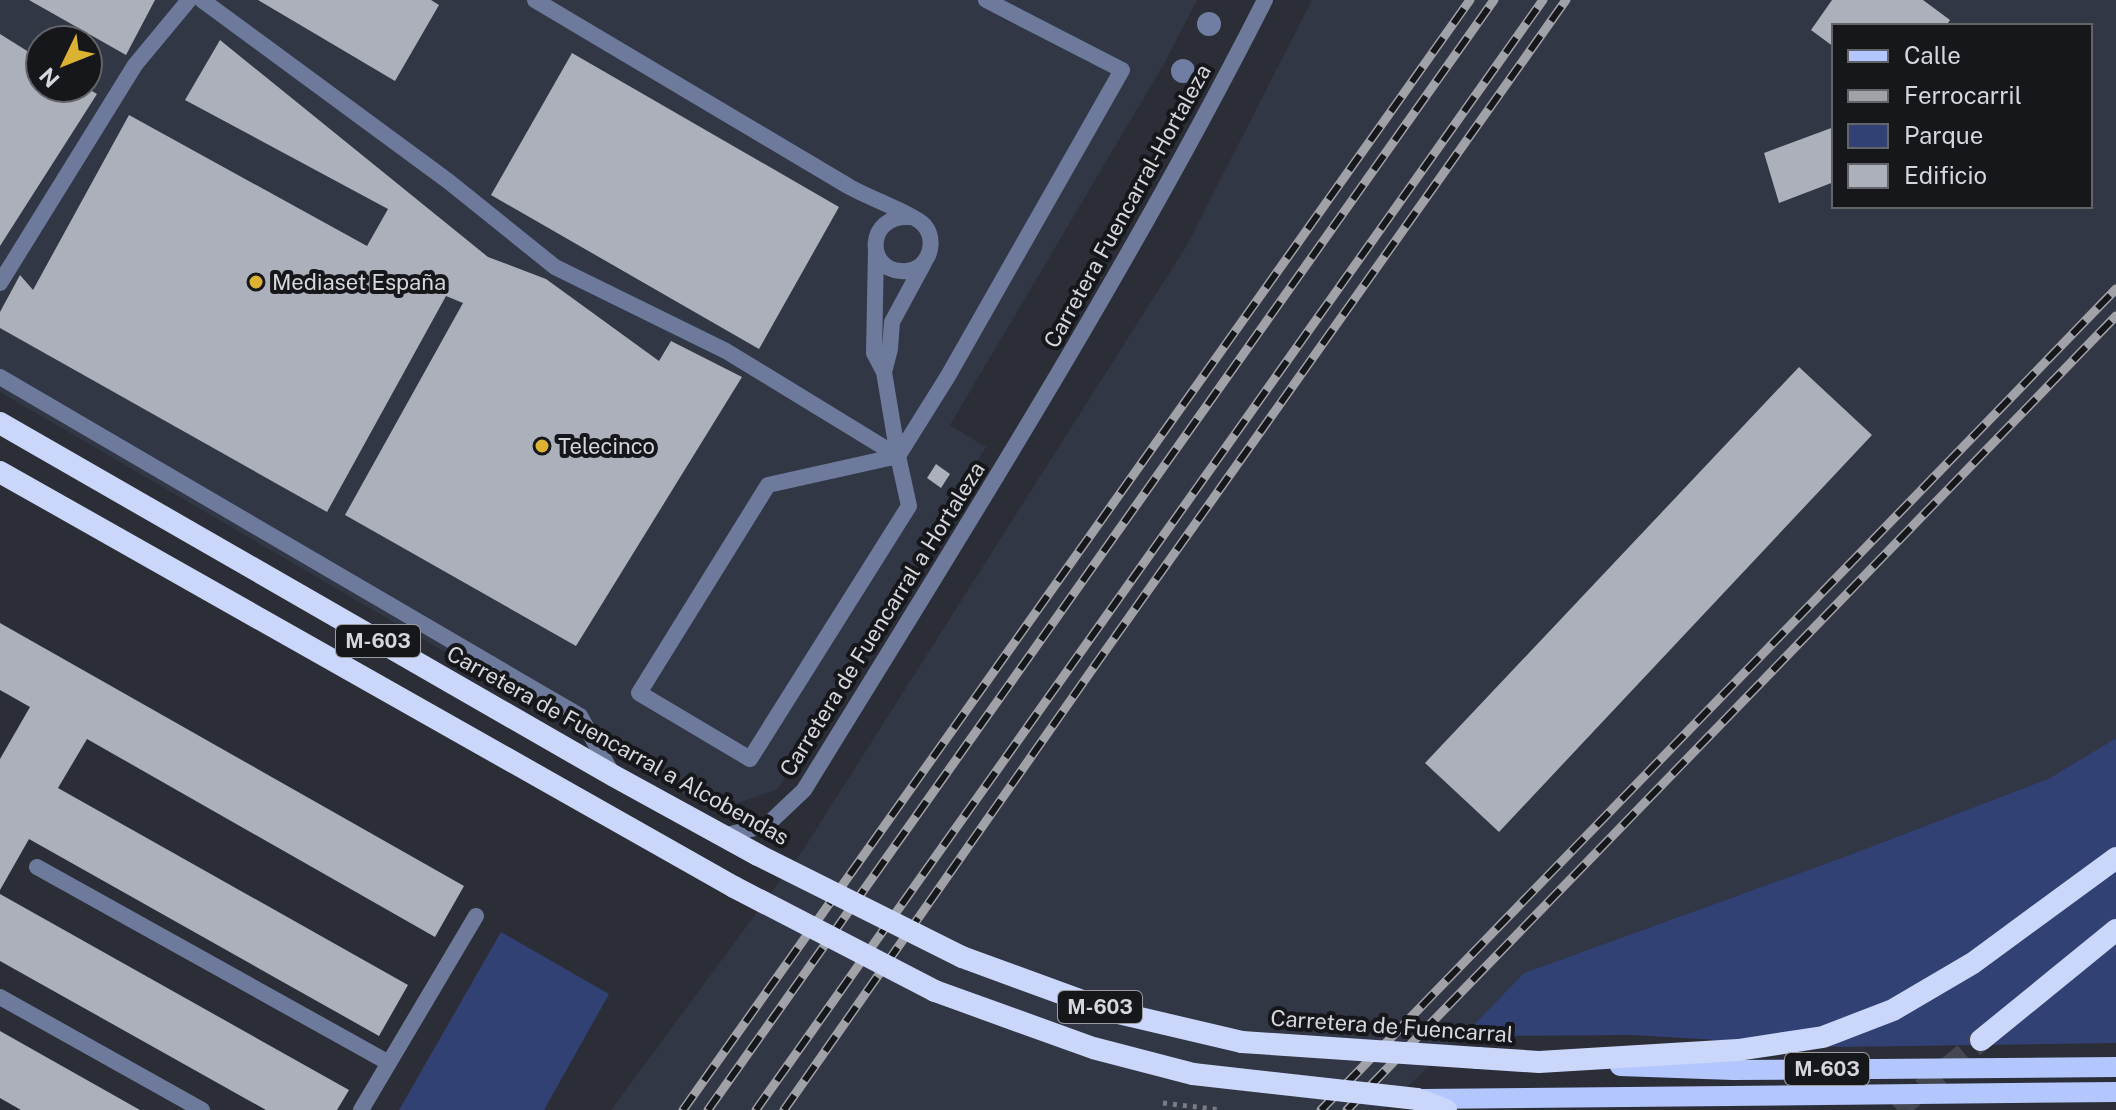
<svg xmlns="http://www.w3.org/2000/svg" width="2116" height="1110" font-family="'Public Sans',sans-serif">
<rect width="100%" height="100%" fill="#2b2e37"/>
<!-- built -->
<path fill="#323745" fill-rule="evenodd" d="M0,0H1197L1165,62L950,425L986,447L778,789L713,812L611,749L0,392ZM40,40H88V88H40Z
M1312,0H2116V738L2050,778L1847,856L1524,973L1474,1025L1382,1110H611L803,850L1187,245ZM1834,26H2090V206H1834Z"/>
<!-- green -->
<path fill="#324173" d="M2116,738V1043L1837,1047L1633,1035L1463,1036L1524,973L1847,856L2050,778Z
M501,932L609,994L544,1110H399Z"/>
<!-- building -->
<path fill="#acb0bb" d="M29,0H155L126,55Z
M258,0H431L439,5L395,81Z
M1832,0H1923L1950,20L1946,26H1834V47L1811,30Z
M0,34L40,59V88H87L97,94L0,246Z
M220,40L488,257L546,279L659,361L671,341L742,377L576,646L345,515L463,303L446,296L327,512L0,328V312L20,275L33,290L129,115L367,246L388,209L185,100Z
M572,53L839,207L759,349L491,195Z
M1834,127V182L1779,203L1764,153Z
M1799,367L1872,435L1499,832L1425,763Z
M936,464L950,474L941,488L927,478Z
M0,623L464,886L435,937L87,739L58,788L408,985L379,1036L29,839L0,890V759L30,707L0,690Z
M0,894L349,1090L337,1110H266L0,961Z
M0,1031L140,1110H21L0,1098Z"/>
<g fill="none" stroke-linecap="round" stroke-linejoin="round">
<!-- trunk-tunnel -->
<path stroke="#444750" stroke-width="22" stroke-dasharray="22 11" stroke-linecap="butt" d="M1897,1110L1981,1040"/>
<!-- path -->
<path stroke="#797c83" stroke-width="5" stroke-dasharray="4 6" stroke-linecap="butt" d="M1163,1103L1221,1110"/>
<!-- service -->
<path stroke="#6e7a9c" stroke-width="16" d="M202,0L448,181L555,267L726,351L898,456
M535,0C640,62 744,124 848,186C864,196 914,214 924,225C933,235 933,252 923,263C918,269 909,272 901,271C865,269 867,215 909,217
M876,250L874,353L884,372L898,456L768,485L639,693L750,759L909,506L898,456L948,376L1122,70L986,0
M0,283L135,65L189,0
M884,372L890,349L892,322L924,263
M0,377L580,716L613,775
M37,867L389,1063
M0,997L202,1110
M361,1110L476,916"/>
<!-- minor -->
<path stroke="#6e7a9c" stroke-width="16" d="M723,836L767,825L804,790C964,530 1127,272 1265,0"/>
<!-- primary -->
<path stroke="#b3c6fe" stroke-width="20" d="M1620,1066L1733,1070L2116,1067
M1421,1099L2116,1092"/>
<!-- trunk -->
<path stroke="#cad6fa" stroke-width="22" d="M0,423L614,776L758,855
M0,472L734,887
M962,957L1110,1011L1242,1042
M935,991L1093,1048L1193,1074
M1981,1040L2116,930
M1478,1058L1539,1062L1738,1050L1823,1037L1893,1010L1973,963L2116,858
M1417,1099L1446,1110"/>
<!-- rail casing -->
<g stroke="#a0a2a8" stroke-width="9">
<path id="rail" d="M683,1110L1470,0
M708,1110L1494,0
M756,1110L1543,0
M784,1110L1096,664L1566,0
M1321,1110L2116,289
M1347,1110L2116,316"/>
</g>
<!-- rail -->
<use href="#rail" stroke="#15171b" stroke-width="6" stroke-dasharray="18" stroke-linecap="butt"/>
<!-- trunk-bridge -->
<path stroke="#cad6fa" stroke-width="22" d="M758,855L962,957
M734,887L935,991
M1242,1042L1478,1058
M1193,1074L1417,1099"/>
</g>
<!-- trees -->
<g fill="#717ea3">
<circle cx="1209" cy="24" r="12"/>
<circle cx="1183" cy="71" r="12"/>
</g>
<!-- markers -->
<g fill="#dcb233" stroke="#15171b" stroke-width="3">
<circle cx="256" cy="282" r="8"/>
<circle cx="542" cy="446" r="8"/>
</g>
<g text-anchor="middle" dominant-baseline="central" stroke-width="8" stroke-linejoin="round" paint-order="stroke">
<!-- shield labels -->
<g fill="#15171b" stroke="#9b9da2" stroke-width="2">
<rect x="336" y="625" width="84" height="32" rx="6"/>
<rect x="1058" y="991" width="84" height="32" rx="6"/>
<rect x="1785" y="1053" width="84" height="32" rx="6"/>
</g>
<g font-size="20" font-weight="bold" fill="#d5d7dc">
<text x="378" y="641">M-603</text>
<text x="1100" y="1007">M-603</text>
<text x="1827" y="1069">M-603</text>
</g>
<!-- street labels -->
<g font-size="22" fill="#d5d7dc" stroke="#15171b">
<text transform="translate(1127 206) rotate(-61)">Carretera Fuencarral-Hortaleza</text>
<text transform="translate(882 619) rotate(-58)">Carretera de Fuencarral a Hortaleza</text>
<text transform="translate(618 745) rotate(29)">Carretera de Fuencarral a Alcobendas</text>
<text transform="translate(1392 1026) rotate(4)">Carretera de Fuencarral</text>
</g>
<!-- poi labels -->
<g font-size="22" fill="#d5d7dc" stroke="#15171b" text-anchor="start">
<text x="272" y="282">Mediaset España</text>
<text x="558" y="446">Telecinco</text>
</g>
</g>
<!-- legend -->
<rect x="1832" y="24" width="260" height="184" fill="#15171b" stroke="#626468" stroke-width="2"/>
<rect x="1848" y="50" width="40" height="12" fill="#b3c6fe" stroke="#626468" stroke-width="2"/>
<text x="1904" y="64" font-size="24" fill="#d5d7dc">Calle</text>
<rect x="1848" y="90" width="40" height="12" fill="#a0a2a8" stroke="#626468" stroke-width="2"/>
<text x="1904" y="104" font-size="24" fill="#d5d7dc">Ferrocarril</text>
<rect x="1848" y="124" width="40" height="24" fill="#324173" stroke="#626468" stroke-width="2"/>
<text x="1904" y="144" font-size="24" fill="#d5d7dc">Parque</text>
<rect x="1848" y="164" width="40" height="24" fill="#acb0bb" stroke="#626468" stroke-width="2"/>
<text x="1904" y="184" font-size="24" fill="#d5d7dc">Edificio</text>
<!-- north arrow -->
<g transform="translate(64 64) rotate(227)"><circle r="38" fill="#15171b" stroke="#626468" stroke-width="2"/>
<path d="M0-6L14 30L0 20L-14 30Z" fill="#dcb233"/>
<text y="-12" font-size="22" font-weight="bold" text-anchor="middle" fill="#d5d7dc">N</text>
</g>
</svg>
